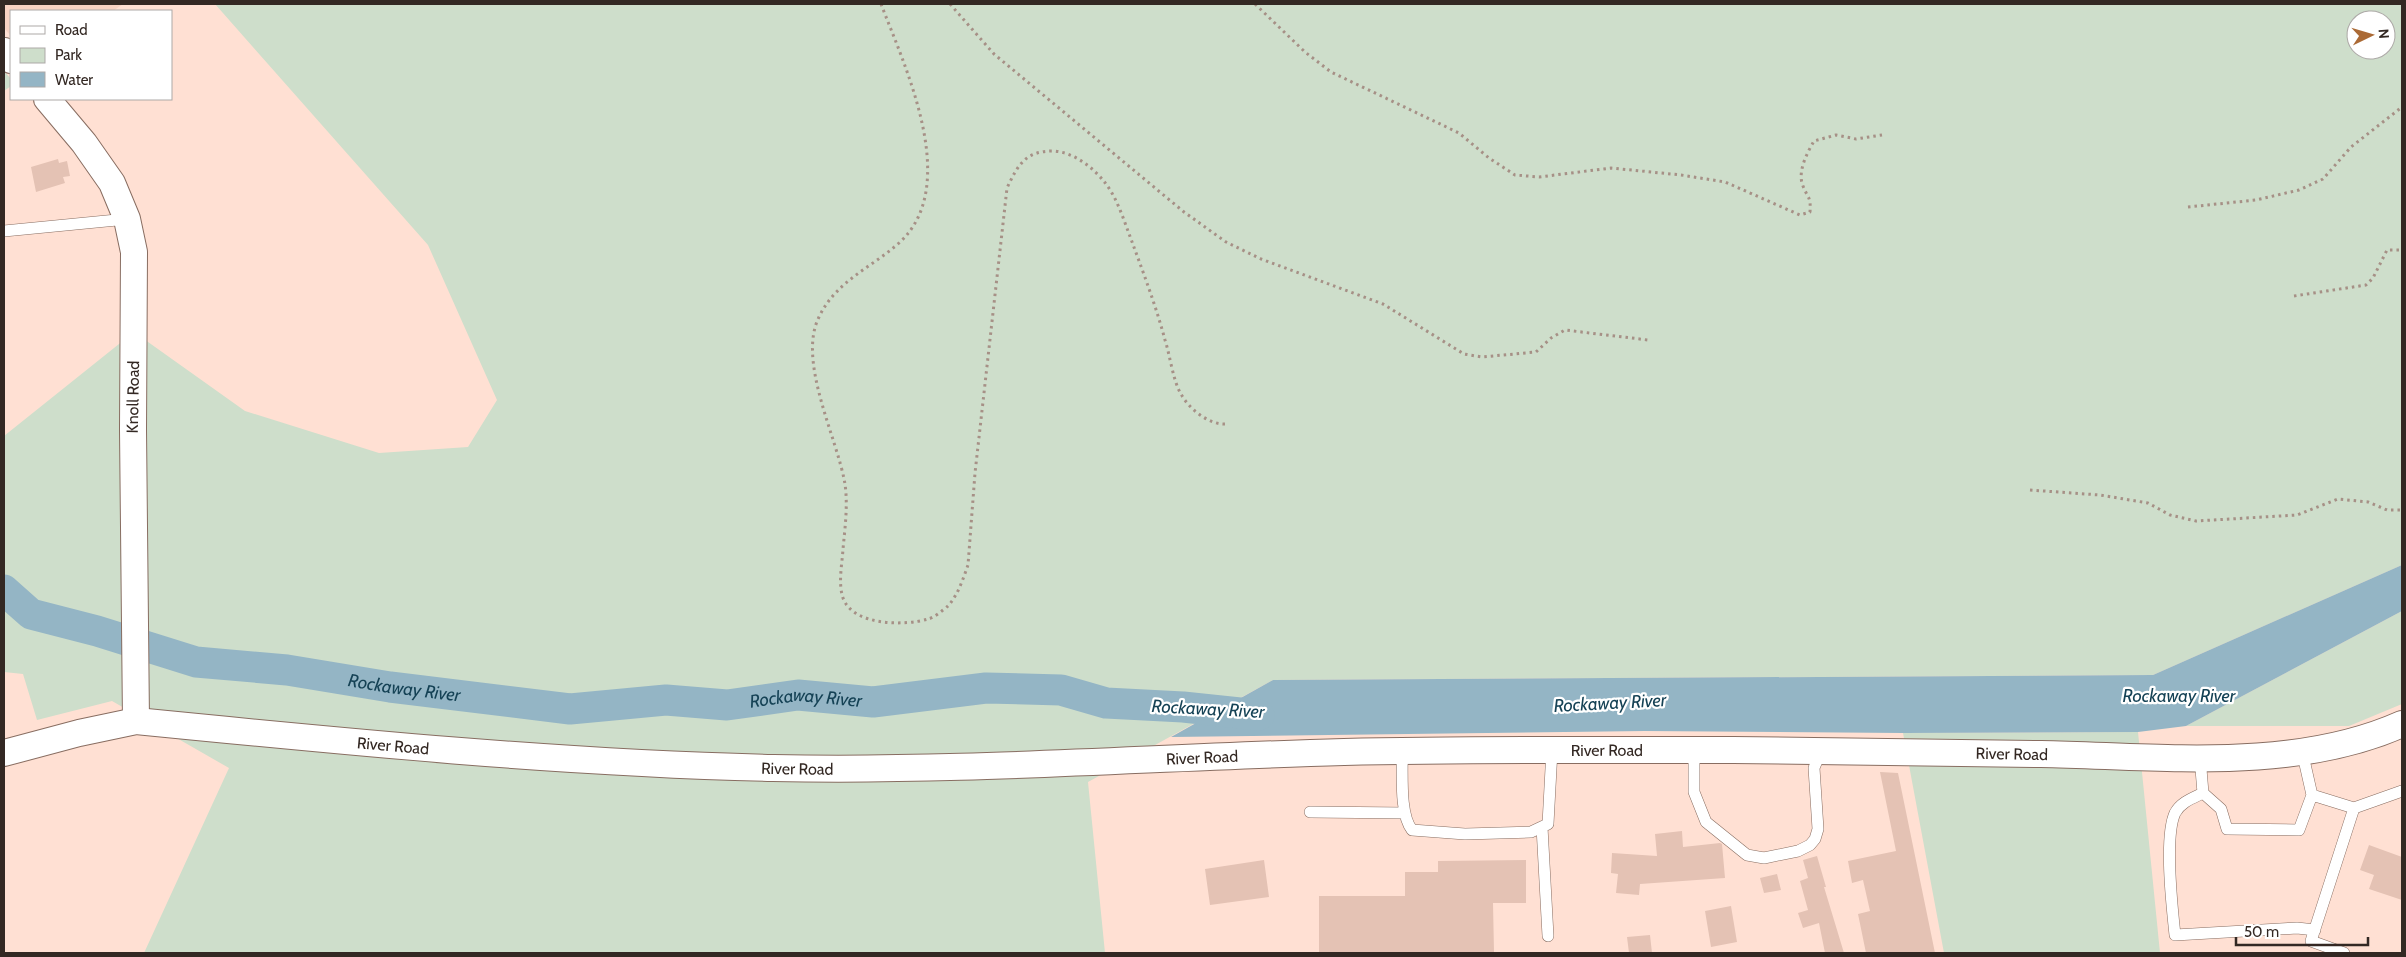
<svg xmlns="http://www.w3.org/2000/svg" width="2406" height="957" font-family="Cabin,sans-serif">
<rect width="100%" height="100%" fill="#ffe0d3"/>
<!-- built -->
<path fill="#f8d2c2" d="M4,4H123L113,11H11V36L4,28Z"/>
<!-- green -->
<path fill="#cedecb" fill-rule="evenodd" d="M215,4H2402V565L2153,675L1273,680L1088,782L1105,953H144L229,768L112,701L37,720L23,674L4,672V436L134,332L245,411L379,453L468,447L497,400L428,245ZM2356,20H2386V50H2356Z
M4,71L11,79V86L4,91Z
M2402,611V704L2349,726H2186Z
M2138,732L2160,953H1944L1903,733Z"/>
<!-- water -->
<path fill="#94b5c5" d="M2402,565V611L2186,726L2138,732L1903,733L1645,731L1171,737L1273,680L2153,675Z"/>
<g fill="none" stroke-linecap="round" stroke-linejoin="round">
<!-- river -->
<path stroke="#94b5c5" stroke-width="31" id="s1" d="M4,590L31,614L97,631L196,662L287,670L390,687L570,709L666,700L727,705L798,695L873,702L986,688L1061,690L1106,703L1183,707L1259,715"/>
</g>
<!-- building -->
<path fill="#e4c2b4" d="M58,159L59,163L67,161L70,176L63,177L65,183L36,192L31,167Z
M1880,772L1898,773L1935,953H1866L1858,914L1870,911L1863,880L1852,883L1848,861L1896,851Z
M1682,831L1683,847L1720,843L1722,844L1725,878L1640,884L1639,895L1616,893L1618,874L1611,873L1612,853L1657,856L1655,834Z
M2369,845L2402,857V900L2369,889L2374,875L2360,870Z
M1817,856L1826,887H1824L1844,953H1825L1819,923L1803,928L1798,913L1808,910L1800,881L1808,878L1803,860Z
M1264,860L1269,897L1210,905L1205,869Z
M1526,860V903H1493L1494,952L1319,953V896H1405V872H1438V861Z
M1777,874L1781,890L1764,893L1760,878Z
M1731,906L1737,942L1711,947L1705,911Z
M1650,935L1652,953H1629L1627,937Z"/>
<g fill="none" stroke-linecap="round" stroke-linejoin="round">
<!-- service casing -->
<g stroke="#886d61" stroke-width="12">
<path id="service" d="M4,231L127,219
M1694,750V792L1706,822L1747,855L1764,858L1798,851L1810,845L1815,839L1818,829L1814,768L1821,751
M1402,751C1403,773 1399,813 1412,830L1465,834L1531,832L1548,824L1552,750
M2302,751L2312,795L2354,808
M2200,757L2203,793L2221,809L2227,829L2299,830L2312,795
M2203,793C2193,798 2181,802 2175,813C2164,837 2172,907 2175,935L2297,928L2315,930
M1310,812L1405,813
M1542,827L1548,936
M2344,953L2311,941L2354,808L2402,791"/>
</g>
<!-- tertiary casing -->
<g stroke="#886d61" stroke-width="28">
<g id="tertiary">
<path d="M4,51L11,60"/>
<path d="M47,99L84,143L112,183L127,219L134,252L133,430L136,721"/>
<path id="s2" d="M4,753L79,733L136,721C348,742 560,763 773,768C964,772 1154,757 1344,752C1474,749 1603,750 1733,750C1835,751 1938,752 2041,754C2158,756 2292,773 2402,724"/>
</g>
</g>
<!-- path -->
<path stroke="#a69086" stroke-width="3" stroke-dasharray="2.5 4" stroke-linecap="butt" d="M881,4C905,67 962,186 899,243C871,268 836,281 819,317C797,361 837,437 845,484C848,505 845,528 843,549C842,565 838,583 843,598C853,626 905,626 928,619C934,618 943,610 948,606C958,595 963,579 968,565L975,473L1007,188C1018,165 1025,151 1053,151C1074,152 1094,168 1106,184C1118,200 1124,221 1131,239C1143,272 1156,306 1165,340C1170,355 1173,381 1181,394C1189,409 1209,425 1226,424
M950,4L994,54L1184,212L1226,242L1261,259L1383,304L1464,354L1482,357L1536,352L1551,338L1565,330L1648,340
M1255,4L1305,52L1331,72L1459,133L1489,158L1515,175L1539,177L1611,168L1681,175L1725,182L1800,215L1810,212C1811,196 1808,199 1803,186C1797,172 1807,153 1814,141L1836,135L1856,139L1882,135
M2188,207L2256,200L2299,190L2323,179L2351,147L2402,107
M2294,296L2366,285L2373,278L2387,250H2402
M2030,490L2100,495L2148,503L2170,515L2196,521L2297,515L2338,499L2368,502L2387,510H2402"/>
<!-- service -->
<use href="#service" stroke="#fff" stroke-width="11"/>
<!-- tertiary -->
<use href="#tertiary" stroke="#fff" stroke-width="26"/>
</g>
<g text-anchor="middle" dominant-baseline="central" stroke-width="4.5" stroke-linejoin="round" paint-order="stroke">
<!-- street labels -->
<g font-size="16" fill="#332823" stroke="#fff">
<text transform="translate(133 397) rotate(-89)">Knoll Road</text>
<text stroke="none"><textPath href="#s2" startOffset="394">River Road</textPath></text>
<text stroke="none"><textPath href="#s2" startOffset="1609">River Road</textPath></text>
<text stroke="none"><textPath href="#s2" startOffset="2014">River Road</textPath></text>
<text stroke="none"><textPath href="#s2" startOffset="1204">River Road</textPath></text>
<text stroke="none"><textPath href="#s2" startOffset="799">River Road</textPath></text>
</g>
<!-- water labels -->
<g font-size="18" font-style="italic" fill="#154255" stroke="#fff">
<text stroke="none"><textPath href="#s1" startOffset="418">Rockaway River</textPath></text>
<text x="2179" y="696">Rockaway River</text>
<text stroke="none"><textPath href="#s1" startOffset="822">Rockaway River</textPath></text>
<text transform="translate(1610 703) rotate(-3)">Rockaway River</text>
<text transform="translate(1208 709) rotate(3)">Rockaway River</text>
</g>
</g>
<!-- border -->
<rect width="2406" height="957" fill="none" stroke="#332823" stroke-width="10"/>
<!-- legend -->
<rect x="10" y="10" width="162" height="90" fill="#ffffff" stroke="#ada9a7"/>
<rect x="20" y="26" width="25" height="8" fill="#ffffff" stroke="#ada9a7"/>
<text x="55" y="35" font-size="15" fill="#332823">Road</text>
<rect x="20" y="48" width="25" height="15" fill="#cedecb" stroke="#ada9a7"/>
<text x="55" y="60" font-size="15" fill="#332823">Park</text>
<rect x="20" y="72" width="25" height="15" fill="#94b5c5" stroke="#ada9a7"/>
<text x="55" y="85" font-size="15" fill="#332823">Water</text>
<!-- north arrow -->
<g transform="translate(2371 35) rotate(85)"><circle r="24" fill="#ffffff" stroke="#ada9a7"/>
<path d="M0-4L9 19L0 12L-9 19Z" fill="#ab6a35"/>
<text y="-8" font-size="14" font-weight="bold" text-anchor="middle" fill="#332823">N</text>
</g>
<!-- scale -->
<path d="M2236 937v8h132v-8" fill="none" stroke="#332823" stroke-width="2.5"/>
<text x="2244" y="937" font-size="15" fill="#332823" stroke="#ffffff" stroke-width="4" paint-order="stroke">50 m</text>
</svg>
